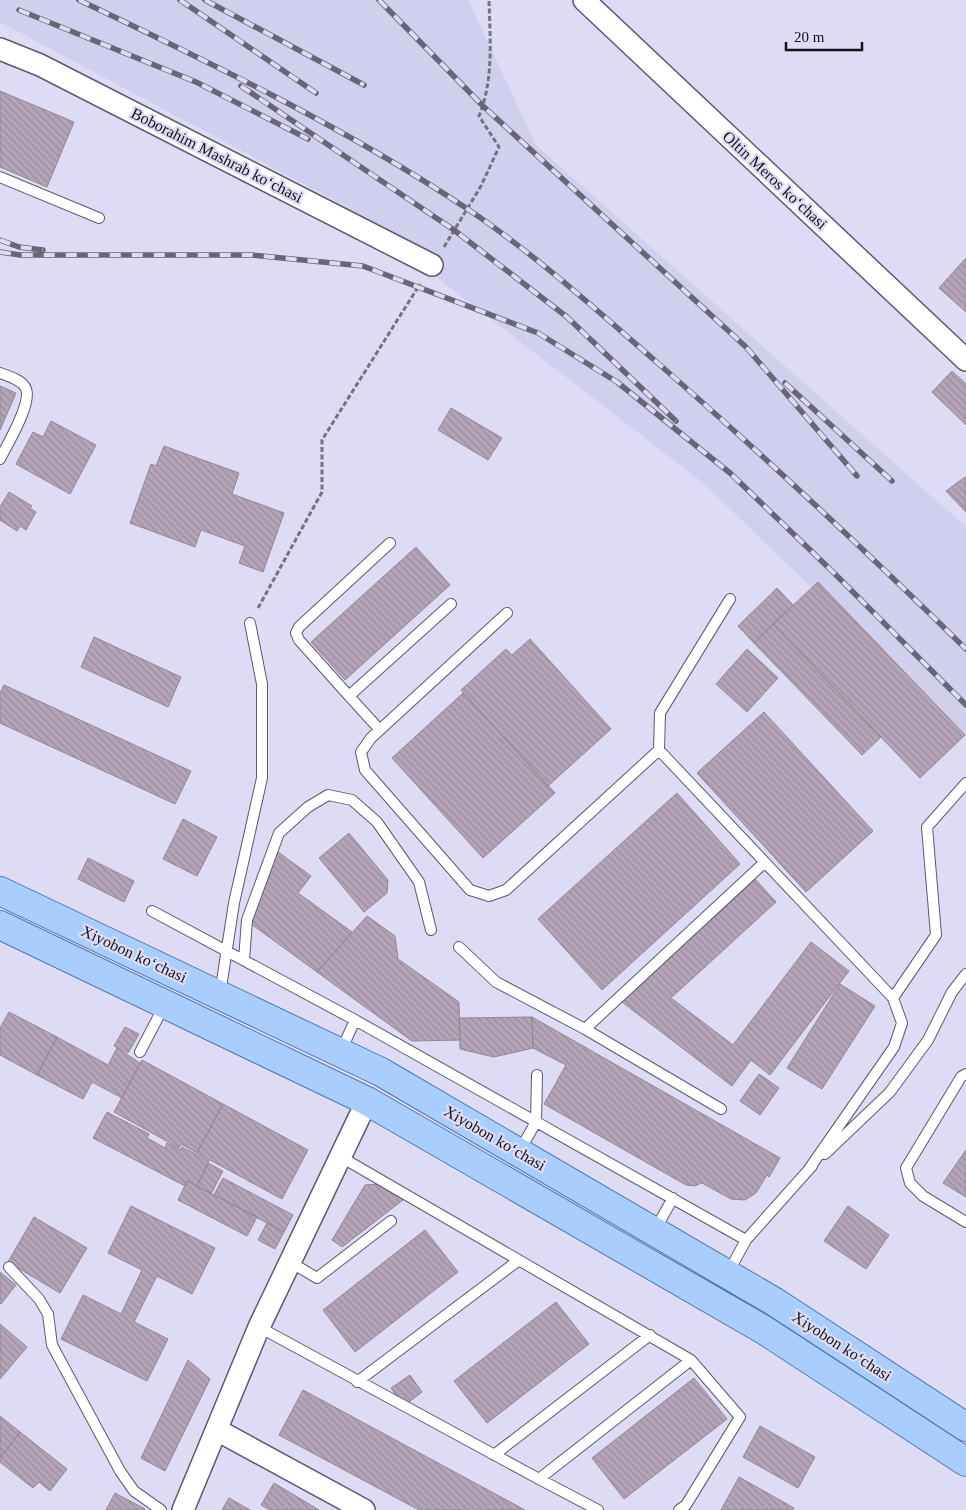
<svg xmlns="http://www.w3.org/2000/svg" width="966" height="1510" font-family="'Times New Roman',serif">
<defs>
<pattern id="building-back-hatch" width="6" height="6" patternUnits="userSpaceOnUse" patternTransform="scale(1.25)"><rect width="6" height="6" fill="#b4a4b7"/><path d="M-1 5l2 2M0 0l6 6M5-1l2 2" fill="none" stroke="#9a8c9d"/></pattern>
</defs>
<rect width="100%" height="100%" fill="#dedcf4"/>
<!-- built -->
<path fill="#d1cfee" d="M0,0H468L536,145L966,527V737L702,482L343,205L0,22Z"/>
<!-- building -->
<path fill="url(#building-back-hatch)" stroke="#958597" d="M0,91L74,122L47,187L0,167Z
M966,258V312L939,288Z
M952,371L966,384V425L932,392Z
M0,386L16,393L0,430Z
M451,408L502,438L488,460L438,430Z
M51,421L96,445L70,494L16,464L33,432L43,437Z
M164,446L239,473L232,494L284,513L263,572L239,563L245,546L201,530L195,547L130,523L151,464L156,466Z
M965,477L966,478V512L946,491Z
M9,492L32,506L30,508L36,512L26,530L20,526L17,531L0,520V507Z
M416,547L450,585L345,680L311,642Z
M818,582L965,735L920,778L773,624Z
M777,588L793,605L754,643L738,626Z
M773,624L881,737L862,755L754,643Z
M94,637L181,677L168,707L81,667Z
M530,639L611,729L548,786L461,690L506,649L512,655Z
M747,649L778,678L747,712L716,684Z
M4,685L191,771L175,804L0,723V693Z
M463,693L555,793L483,858L392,758Z
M764,712L873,831L806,892L697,773Z
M677,793L740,864L602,990L538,919Z
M183,819L217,837L197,876L163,859Z
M349,833L388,880L387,893L364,912L319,858Z
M274,849L311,876L298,893L352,932L317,972L247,921Z
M88,858L134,881L124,902L78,879Z
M755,879L776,902L671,998L733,1045L811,942L849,971L770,1075L751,1060L732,1086L622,1002Z
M367,916L395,936L398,959L459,1002L460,1040L412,1041L317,972Z
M840,984L875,1006L822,1089L787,1068Z
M9,1012L57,1037L37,1075L0,1055V1028Z
M532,1017L533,1048L494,1057L460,1049L459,1018Z
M532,1017L780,1158L769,1177L767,1175L756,1193L745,1200L731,1199L702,1183L694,1186L686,1185L544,1104L566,1065L533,1048Z
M125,1027L139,1034L128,1053L114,1046Z
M57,1037L108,1065L117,1048L140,1063L122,1098L92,1082L83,1099L37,1075Z
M142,1060L223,1104L197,1153L181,1144L179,1148L114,1112Z
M759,1074L779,1088L760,1115L740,1101Z
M223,1104L308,1150L282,1199L197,1153Z
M107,1112L149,1134L147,1138L165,1148L167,1143L180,1150L182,1147L209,1161L197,1186L187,1181L185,1186L93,1138Z
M966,1150V1197L943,1183Z
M208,1163L223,1171L211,1194L197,1186Z
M223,1178L293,1215L284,1232L214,1195Z
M187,1181L257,1217L247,1236L178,1200Z
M379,1184L403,1200L342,1247L332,1240L365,1185Z
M131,1206L215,1248L192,1294L157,1276L134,1322L168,1339L147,1381L61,1339L83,1295L121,1314L142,1270L108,1253Z
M848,1206L889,1235L866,1269L824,1241Z
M34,1217L87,1248L60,1293L8,1262Z
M267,1223L284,1232L275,1249L258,1240Z
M425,1230L458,1272L355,1352L323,1310Z
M0,1272L16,1285L1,1304L0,1303Z
M556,1302L589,1344L487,1423L454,1381Z
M0,1324L27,1347L0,1379Z
M188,1360L210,1379L165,1471L141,1458Z
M410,1375L422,1392L404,1406L391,1388Z
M694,1378L727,1419L624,1499L592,1458Z
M303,1390L525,1510H419L279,1435Z
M0,1416L20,1432L0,1458Z
M760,1426L815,1457L798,1488L743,1457Z
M20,1432L67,1469L50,1491L39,1482L33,1488L0,1462V1458Z
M739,1477L794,1508L793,1510H721Z
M274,1483L319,1510H270L261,1505Z
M115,1493L145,1509L144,1510H106Z
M229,1498L250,1510H222Z"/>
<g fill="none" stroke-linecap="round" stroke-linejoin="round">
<!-- service casing -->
<g stroke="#5b5a6e" stroke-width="12">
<path id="service" d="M0,177L99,218
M0,373C8,376 23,380 26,389C32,404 7,445 0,459
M507,613L371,738L361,752L365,770L470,890L489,896L506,890L659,750L893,998L902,1023L894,1047L809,1169
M349,696L299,640L296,633L299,627L390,543
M380,730L349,696L451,604
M659,750L660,713L730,599
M152,911L355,1020L746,1240L728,1273
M459,947L496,982L585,1029
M244,960L247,920L279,833L308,807L328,795L352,800L377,822L419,882L431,930
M220,994L234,903L262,778V684L250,623
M893,998L936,935L927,827L966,783
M341,1051L355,1020
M140,1052L165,1004
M966,1074L961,1077L906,1168L910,1183L923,1196L966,1222
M721,1109L585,1029L764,863
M519,1152L536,1122L537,1075
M825,1154L890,1092L928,1040L952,992L966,974
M655,1230L673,1198
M746,1240L812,1166
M290,1262L317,1278L391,1221
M9,1267L39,1299L48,1314L52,1345L120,1471L134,1491L161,1510
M259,1327L539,1479L691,1360L341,1157
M357,1382L519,1260
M494,1455L650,1335
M539,1479L598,1510
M679,1510L686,1505L740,1417L691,1360"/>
</g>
<!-- minor casing -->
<g stroke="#5b5a6e" stroke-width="24">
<path id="minor" d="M584,0L966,360
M0,49L40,65L432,265
M217,1430L364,1510
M183,1510L259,1327L367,1101"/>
</g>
<!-- primary casing -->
<g stroke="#4f77ad" stroke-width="30">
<path id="primary" d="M0,891L381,1072L775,1302L966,1427
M0,925L367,1101L764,1330L966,1462"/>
</g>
<!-- path -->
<path stroke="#747383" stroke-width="3" stroke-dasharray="5 2.5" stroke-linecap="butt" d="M444,247L481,186L499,147L479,116C494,79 490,39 489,0
M258,608L322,492V440L420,284"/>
<!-- service -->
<use href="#service" stroke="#fff" stroke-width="10"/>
<!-- minor -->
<use href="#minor" stroke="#fff" stroke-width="21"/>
<!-- primary -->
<use href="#primary" stroke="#a9cefd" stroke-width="28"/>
<!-- rail casing -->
<g stroke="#676675" stroke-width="5.5">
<path id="rail" d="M79,0C211,63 344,127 466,208C532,252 592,306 652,358C760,452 864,549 966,649
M180,0L316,93
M205,0L364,85
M379,0L483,106L746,347L857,476
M19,10L196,82L308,139
M241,86L454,230L567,317L676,421
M0,240L19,247L43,250
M0,252L20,255H252L363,266L538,333L617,382L730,473L832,571L966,705
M785,383L892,481"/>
</g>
<!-- rail -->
<use href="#rail" stroke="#dedcf4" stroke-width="4" stroke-dasharray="11" stroke-linecap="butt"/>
</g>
<g text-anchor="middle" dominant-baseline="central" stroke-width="4.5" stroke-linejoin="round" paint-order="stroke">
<!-- street labels -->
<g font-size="16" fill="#13131b" stroke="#dedcf4">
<text transform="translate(217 155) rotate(27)">Boborahim Mashrab koʻchasi</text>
<text transform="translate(775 180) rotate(43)">Oltin Meros koʻchasi</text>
<text transform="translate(134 954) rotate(25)">Xiyobon koʻchasi</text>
<text transform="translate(495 1138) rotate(30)">Xiyobon koʻchasi</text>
<text transform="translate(842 1346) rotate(33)">Xiyobon koʻchasi</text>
</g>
</g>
<!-- scale -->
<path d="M786 42v8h76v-8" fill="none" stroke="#13131b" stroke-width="2.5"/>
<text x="794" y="42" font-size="15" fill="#13131b" stroke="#dedcf4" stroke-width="4" paint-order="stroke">20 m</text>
</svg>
